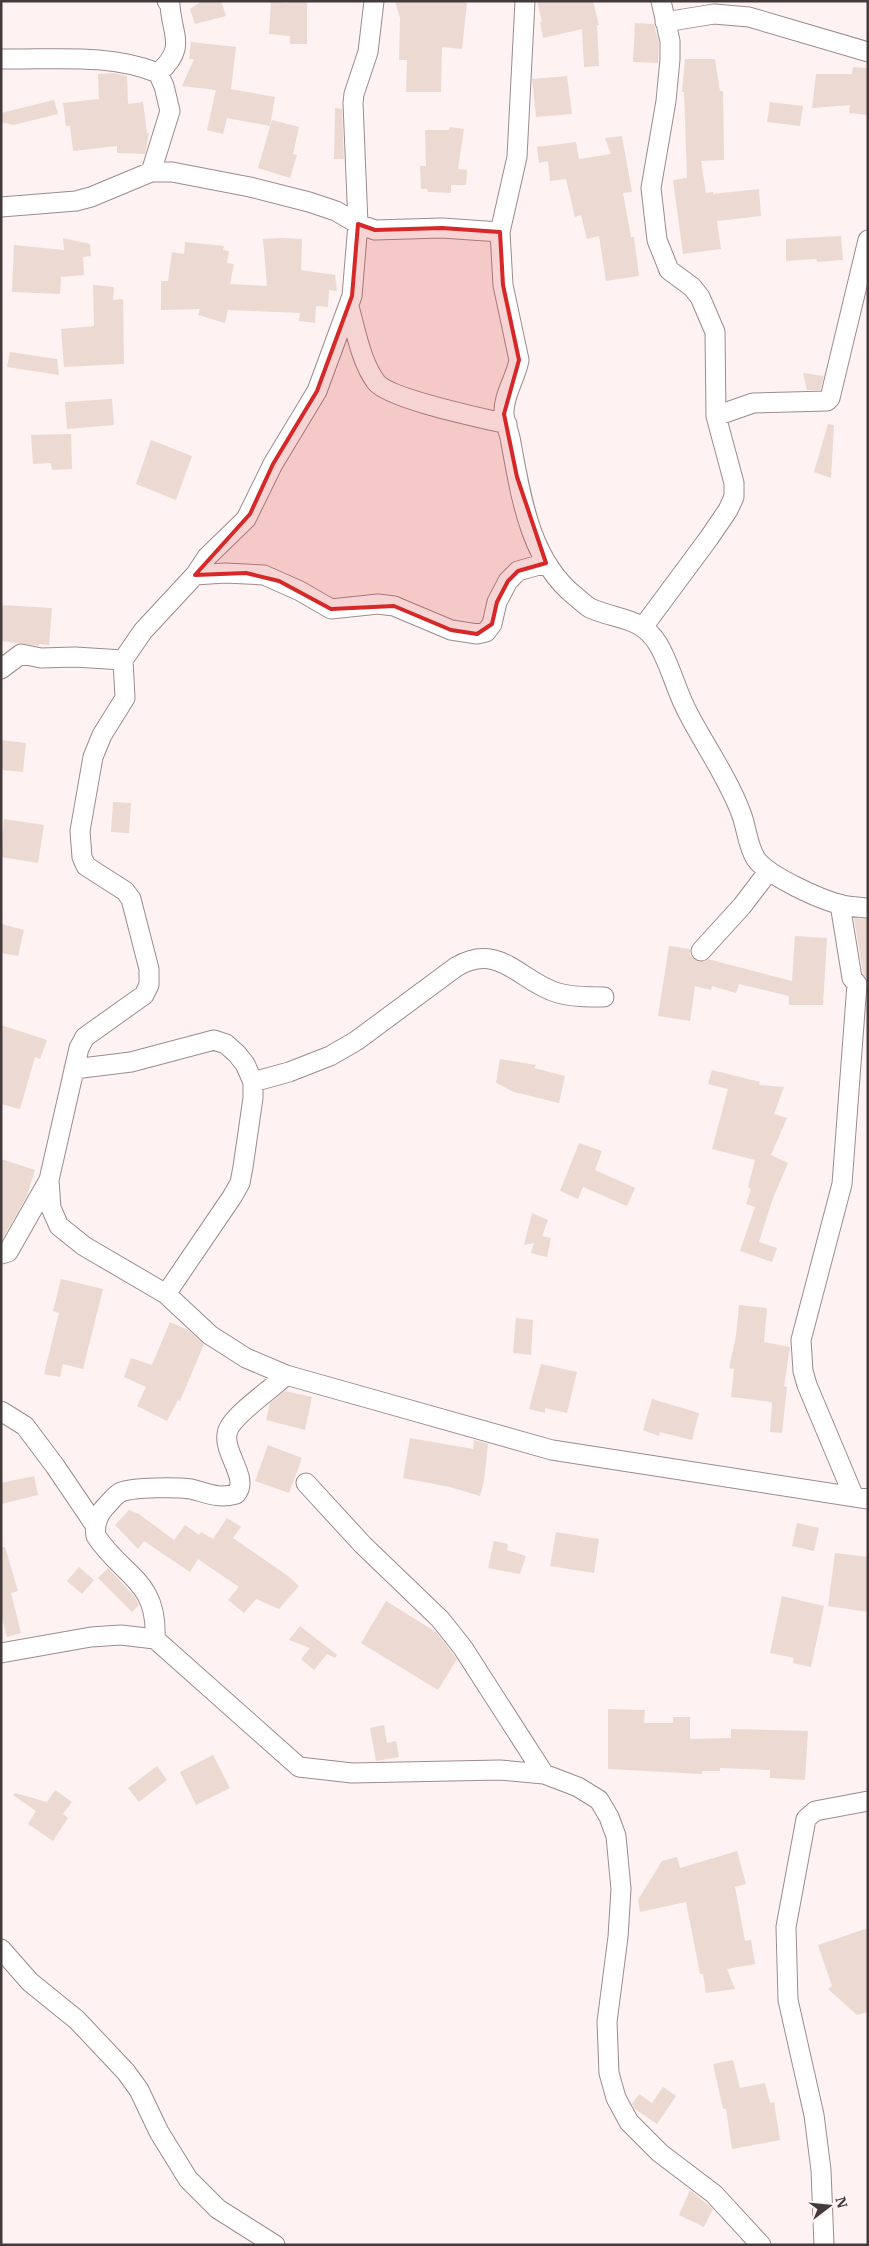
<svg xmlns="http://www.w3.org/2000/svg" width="869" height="2246" font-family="'IBM Plex Serif',serif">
<rect width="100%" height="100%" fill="#fef2f2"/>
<!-- building -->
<path fill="#ecd9d2" d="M202,1H221L226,16L195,24L190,9Z
M271,1L289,3V1H307V44H290V36L269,34Z
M395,1H460L467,3L462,49L442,47L441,92H406L407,60H399L400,18Z
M537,1H593L599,25H597L599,66L584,67L582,29L543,38L540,22H542Z
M635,23L654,24L659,42L658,63L633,62Z
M191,42L236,47L231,89L275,97L270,126L227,118L223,134L207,130L216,90L182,86L194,59H189Z
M685,59H715L720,91H723L724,160L701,161L706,193L713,192V194L759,189L761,216L717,221L721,249L683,254L673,180L687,178L684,92H682Z
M853,67L868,68V115L849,113L850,105L812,108L816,74H852Z
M114,73L127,76L128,104L143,102L147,133H149L145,154L117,153V146L73,151L70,126H66L63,103L99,99L98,74Z
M567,76L572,114L536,117L532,79Z
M54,100L58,114L13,125L1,122V113Z
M770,102L803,106L800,126L767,122Z
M335,108L342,109L344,159H334Z
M272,120L299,127L293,154L297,155L290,178L258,168Z
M450,127L464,129L458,169L467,170L466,185H451V193L428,192L427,189H421L420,166H426L425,130H449Z
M622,136L632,192L623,193L631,237H634L639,276L606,281L599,236L587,239L581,215L575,217L566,179L550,181L548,161L539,163L537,147L576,142L579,159L611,154L605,138Z
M841,236L843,260L817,262L816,259L786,261V239Z
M63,238L90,244L91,256L83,257L84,275L61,277L60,294L12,292L14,245L64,250Z
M282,238L302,239L301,270L335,275L337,291L329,290L328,307L316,306L315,323L299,321L300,313L228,310L225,323L198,315L200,309L161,310V281H168L172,252L184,254L185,242L224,246L223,250L229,251L227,263L234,264L230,284L267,286L263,239Z
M93,285L114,287L113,300L123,299L124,364L64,367L61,329L94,326Z
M10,352L57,359L59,375L7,367Z
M803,373L824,376L820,390H807Z
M112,399L114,425L67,429L65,402Z
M828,424L834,425L831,478L814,472Z
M71,434L72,469L52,470L51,463L33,464L31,435Z
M151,440L192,456L176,500L136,484Z
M1,605L52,608L49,645L39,644V646L1,641Z
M1,740L26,743L23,772L1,770Z
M113,802L131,803L129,833L111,832Z
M4,819L44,825L38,863L1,857Z
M854,918L868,919V983L863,973Z
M1,924L24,930L18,956L1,953Z
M795,936L827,938L823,1005H789V996L739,984L736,993L712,986L711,990L695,986L690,1021L658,1016L669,946L690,949V955L698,962L708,959L792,981Z
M1,1025L47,1040L40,1059L35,1057L20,1109L1,1104Z
M500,1059L536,1065L534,1068L565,1076L559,1103L514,1092L496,1083Z
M712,1070L760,1082L759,1085L784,1087L774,1114L787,1118L771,1155L788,1163L773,1198L759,1242L777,1248L772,1262L740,1251L755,1207L746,1204L751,1189L748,1187L755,1160L712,1149L728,1089L708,1084Z
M579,1143L602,1151L595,1170L635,1188L627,1206L583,1187L578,1199L560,1191Z
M1,1159L35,1170L26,1198L3,1238L1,1237Z
M532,1213L548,1220L542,1236L551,1238L547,1257L531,1253L534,1243L524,1245Z
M61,1279L103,1289L83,1369L63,1364L60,1377L44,1374L59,1313L53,1311Z
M739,1305L767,1308L764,1342L790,1347L784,1386L787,1387L782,1433L770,1432L772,1402L731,1397L734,1369L729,1368L736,1336Z
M516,1318L533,1320L531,1355L513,1353Z
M170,1322L188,1330L204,1344L180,1401L178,1400L167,1421L137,1406L146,1387L124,1377L131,1358L152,1365Z
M541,1364L577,1372L567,1413L545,1408V1413L529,1409Z
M285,1391L312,1397L305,1430L266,1420L270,1403Z
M652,1399L699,1413L692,1440L660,1432L659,1436L643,1430Z
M410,1438L473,1449L474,1440L488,1444L484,1481L480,1496L450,1487L403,1478Z
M268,1445L302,1458L289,1493L255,1481Z
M34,1476L38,1495L1,1504V1483Z
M129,1510L139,1514L174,1540L185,1525L199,1535L201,1532L213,1539L227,1518L241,1527L233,1538L288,1576L299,1586L279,1609L256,1599L244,1613L228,1600L239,1587L198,1559L190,1572L144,1541L138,1549L115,1525Z
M797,1523L819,1528L814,1551L792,1546Z
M556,1532L599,1539L594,1573L550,1566Z
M494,1541L508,1544L507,1550L526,1556L520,1574L488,1568Z
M1,1547H5L18,1591L11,1593L21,1633L7,1637L1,1614Z
M835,1553L868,1557V1612L828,1606Z
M79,1567L94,1580L82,1594L67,1581Z
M108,1568L135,1597L139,1605L132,1612L98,1578Z
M782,1596L824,1606L811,1667L793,1663L794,1658L770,1653Z
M386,1601L436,1632L457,1659L438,1690L361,1643Z
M300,1626L337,1655L335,1658L327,1654L314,1670L301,1659L310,1648L289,1640Z
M608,1709L645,1710L644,1723H673V1717H690V1739L731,1738V1729L808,1731L805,1780L770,1778V1770L720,1768V1771H702V1774L608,1769Z
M384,1725L387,1743L396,1741L399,1757L376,1761L370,1728Z
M213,1755L230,1788L196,1805L180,1772Z
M157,1766L167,1780L139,1802L128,1788Z
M55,1790L72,1802L63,1814L68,1818L53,1841L28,1824L36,1811L13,1795L15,1793L47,1802Z
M737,1851L746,1884L735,1887L745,1941L751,1940L755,1964L727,1969L735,1989L706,1993L703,1974H700L686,1902L640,1912L638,1900L662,1861L677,1857L680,1868Z
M868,1928V2012L857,2015L828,1989L832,1986L818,1945Z
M733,2060L740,2088L765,2083L770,2103L774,2102L780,2140L732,2149L726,2109H723L713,2064Z
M663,2087L676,2096L657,2124L635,2109L632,2104L639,2094L652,2103Z
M690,2190L713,2209L704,2227L679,2215Z"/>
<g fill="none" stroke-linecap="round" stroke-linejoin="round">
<!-- minor casing -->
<g stroke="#9e8b8c" stroke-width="21">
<path id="minor" d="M374,1L368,52L354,94L353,103L358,224L352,296L317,391L273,464L246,519L207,557L195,575L143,631L123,660L125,698L102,735L93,757L80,831L82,857L86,866L125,891L131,899L149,969V985L144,995L85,1037L79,1048L49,1180L51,1208L59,1226L84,1246L166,1294L210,1335L246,1358L286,1375L552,1450L868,1499
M525,1L517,157L500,232L503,285L519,360C516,378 503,395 504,414C505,424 510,434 511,443C521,497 530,560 575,596C580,600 585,605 590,608C616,620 641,616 658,644C671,666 676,691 688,713C705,746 728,778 741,813C747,828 747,845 756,859C768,876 821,900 842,905C850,907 859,907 868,908
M665,22L714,14L749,17L868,52
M1,59C53,60 109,53 158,73L164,86L170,111L151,172
M158,73C187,48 172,36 170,5L167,1
M1,207L76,201L91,197L151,172H172L250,187L309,202L336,211L358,224L375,230L442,228L500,232
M349,307C356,331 361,362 376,382C389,399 482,418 507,424
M716,416L753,403L827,401L830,398L868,240
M195,575L225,573L264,575L300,591L331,609L378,604L394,606L451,630L477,634L486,632L492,624L497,602L508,581L518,571L546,563
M643,627L709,538L728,510L734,497V483L716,416L715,332L700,297L692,287L669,270L657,240L651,188L666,101L670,59V41L661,1
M1,669L21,654L41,658L75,657L123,660
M840,904L852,978L857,984L842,1184L801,1340L803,1371L807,1385L854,1497
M701,951L742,906L768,872
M74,1069L131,1062L214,1040L226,1044L237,1054L245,1064L253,1082V1098L243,1167L240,1183L232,1197L166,1294
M253,1082L289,1072L330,1056L356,1041L456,967C500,941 520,982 558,993C572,997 588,997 604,997
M1,1254L8,1252L49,1180
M1,1411L25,1426L55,1466L95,1525
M306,1483L363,1545L440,1619L463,1648L544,1774
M155,1639C158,1580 123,1577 96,1536C94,1524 99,1513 107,1505C111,1501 116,1494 121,1492C134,1487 177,1487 191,1489C208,1493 217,1499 236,1494C251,1477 218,1449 229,1428C237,1412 272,1389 286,1375
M1,1653L91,1637L121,1635L155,1639L299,1767L352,1773L500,1770L544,1774L578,1787L599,1800L609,1817L616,1836L621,1889L618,1937L607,2022L609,2073L616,2098L629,2122L660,2153L714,2194L761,2245
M1,1949L30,1982L77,2020L126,2072L139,2090L159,2132L188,2179L218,2209L275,2245
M824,2245L821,2170L814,2115L788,2000L786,1927L806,1819L815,1811L868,1801"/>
</g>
<!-- minor -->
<use href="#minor" stroke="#fff" stroke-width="19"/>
</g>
<!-- marked area -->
<path fill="#d62828" fill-opacity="0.2" stroke="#d62828" stroke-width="4" stroke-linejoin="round" d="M358,224L375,230L442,228L500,232L503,285L519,360L504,414L517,477L546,563L518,571L508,581L497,602L492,624L477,634L451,630L394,606L331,609L279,581L246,573L195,575L250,514L273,464L317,391L352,296Z"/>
<!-- border -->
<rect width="869" height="2246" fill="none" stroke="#433a3b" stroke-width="5"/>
<!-- north arrow -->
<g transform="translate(829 2206) rotate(74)" stroke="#fef2f2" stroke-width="4" paint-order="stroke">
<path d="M0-4L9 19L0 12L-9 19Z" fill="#433a3b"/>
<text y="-8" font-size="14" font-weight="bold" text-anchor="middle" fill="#433a3b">N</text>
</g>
</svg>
